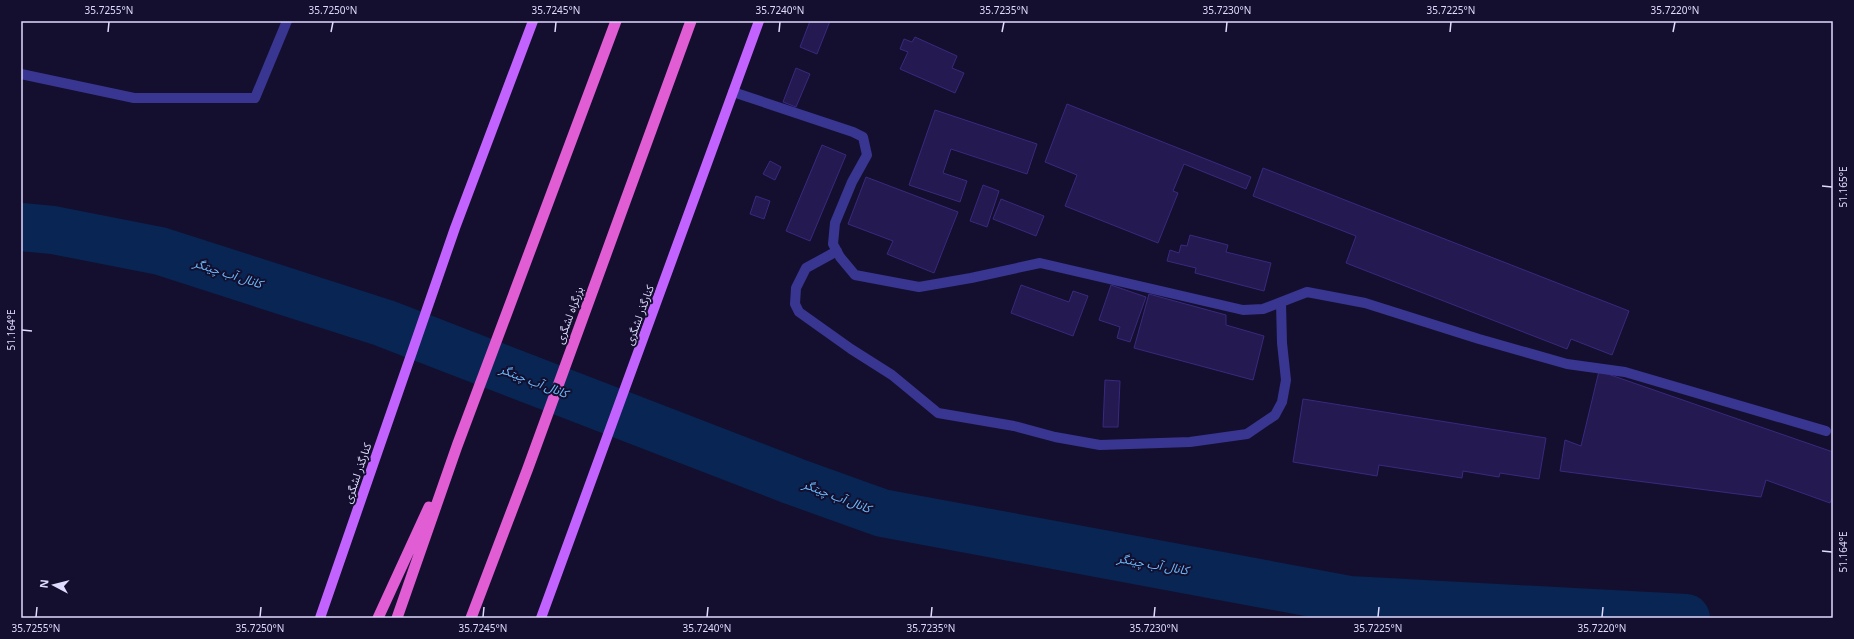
<svg xmlns="http://www.w3.org/2000/svg" width="1854" height="639" font-family="'Noto Sans','Noto Sans Arabic',sans-serif">
<rect width="100%" height="100%" fill="#140f2e"/>
<g fill="none" stroke-linecap="round" stroke-linejoin="round">
<!-- river -->
<path stroke="#082554" stroke-width="48" d="M21,227L53,230L160,251L384,323L793,481L882,513L1350,600L1686,618"/>
</g>
<!-- building -->
<path fill="#241951" stroke="#39297f" d="M810,21H830L817,54L800,47Z
M915,37L957,56L952,68L964,73L955,93L900,69L908,52L900,49L904,39L912,42Z
M796,68L810,74L796,107L783,102Z
M1067,104L1251,177L1246,189L1184,164L1173,191L1178,193L1158,243L1065,206L1077,175L1045,162Z
M935,110L1037,144L1027,174L951,149L943,173L967,181L960,202L909,185Z
M822,145L846,155L810,241L786,231Z
M770,161L781,167L775,180L763,174Z
M1263,168L1629,311L1612,355L1571,339L1567,349L1346,263L1356,236L1253,196Z
M866,177L958,212L934,273L887,254L893,241L848,224Z
M983,185L999,191L987,227L970,221Z
M756,196L770,201L764,219L750,214Z
M1001,199L1044,216L1036,236L993,219Z
M1190,235L1228,245L1226,252L1271,263L1264,291L1195,273L1196,268L1167,261L1170,250L1179,253L1181,245L1187,246Z
M1021,285L1069,302L1073,291L1088,296L1073,336L1011,313Z
M1111,285L1146,297L1130,342L1117,338L1120,327L1099,320Z
M1149,294L1226,315V325L1264,336L1253,380L1134,348Z
M1599,371L1833,452V496L1830,503L1766,480L1761,497L1560,471L1565,440L1581,446Z
M1105,380L1120,381L1118,427H1103Z
M1303,399L1546,438L1539,479L1500,473L1499,477L1463,471L1462,478L1379,465L1377,476L1293,462Z"/>
<g fill="none" stroke-linecap="round" stroke-linejoin="round">
<!-- service -->
<path stroke="#383691" stroke-width="10" d="M21,74L134,98H255L287,21
M733,92L853,132L863,137L867,155L852,182L835,223L833,244L840,257L855,275L919,287L971,278L1040,263L1243,310L1263,309L1307,292L1365,303L1479,339L1567,364L1625,372L1826,431
M837,251L806,268L796,288L795,304L799,312L851,349L892,375L938,413L1014,426L1055,437L1100,445L1190,442L1247,434L1275,415L1282,402L1286,380L1282,343L1281,303"/>
<!-- primary -->
<path stroke="#c263ff" stroke-width="10" d="M320,618L455,228L533,21
M541,618L759,21"/>
<!-- trunk -->
<path stroke="#e05dd4" stroke-width="11" d="M378,618L429,507
M397,618L457,446L616,21
M471,618L528,468L691,21"/>
</g>
<!-- ticks -->
<path fill="none" stroke="#dfdcff" stroke-width="1.5" d="M108,32L109,22M331,32L333,22M555,32L556,22M779,32L780,22M1002,32L1004,22M1226,32L1227,22M1450,32L1451,22M1673,32L1675,22M1822,186L1832,187M22,330L32,331M1822,551L1832,552M36,617L37,607M260,617L261,607M483,617L484,607M707,617L708,607M931,617L932,607M1154,617L1155,607M1378,617L1379,607M1602,617L1603,607"/>
<g text-anchor="middle" dominant-baseline="central" stroke-width="4" stroke-linejoin="round" paint-order="stroke">
<!-- street labels -->
<g font-size="11" fill="#dfdcff" stroke="#140f2e">
<text transform="translate(569 315) rotate(-70)">بزرگراه لشگری</text>
<text transform="translate(639 315) rotate(-70)">کنارگذر لشگری</text>
<text transform="translate(357 473) rotate(-71)">کنارگذر لشگری</text>
</g>
<!-- water labels -->
<g font-size="12" font-style="italic" fill="#6abdff" stroke="#140f2e">
<text transform="translate(228 273) rotate(18)">کانال آب چیتگر</text>
<text transform="translate(534 381) rotate(21)">کانال آب چیتگر</text>
<text transform="translate(837 496) rotate(21)">کانال آب چیتگر</text>
<text transform="translate(1153 564) rotate(10)">کانال آب چیتگر</text>
</g>
</g>
<!-- border -->
<rect width="1854" height="639" fill="none" stroke="#140f2e" stroke-width="44"/>
<!-- north arrow -->
<g transform="translate(54 585) rotate(277)" stroke="#140f2e" stroke-width="3" paint-order="stroke">
<path d="M0-3L7 15L0 10L-7 15Z" fill="#dfdcff"/>
<text y="-6" font-size="11" font-weight="bold" text-anchor="middle" fill="#dfdcff">N</text>
</g>
<rect x="22" y="22" width="1810" height="595" fill="none" stroke="#dfdcff" stroke-width="1.5"/>
<g font-size="10" text-anchor="middle" fill="#dfdcff">
<text x="109" y="14">35.7255°N</text>
<text x="333" y="14">35.7250°N</text>
<text x="556" y="14">35.7245°N</text>
<text x="780" y="14">35.7240°N</text>
<text x="1004" y="14">35.7235°N</text>
<text x="1227" y="14">35.7230°N</text>
<text x="1451" y="14">35.7225°N</text>
<text x="1675" y="14">35.7220°N</text>
<text transform="translate(1843 187) rotate(-90)" y="4">51.165°E</text>
<text transform="translate(11 330) rotate(-90)" y="4">51.164°E</text>
<text transform="translate(1843 552) rotate(-90)" y="4">51.164°E</text>
<text x="36" y="632">35.7255°N</text>
<text x="260" y="632">35.7250°N</text>
<text x="483" y="632">35.7245°N</text>
<text x="707" y="632">35.7240°N</text>
<text x="931" y="632">35.7235°N</text>
<text x="1154" y="632">35.7230°N</text>
<text x="1378" y="632">35.7225°N</text>
<text x="1602" y="632">35.7220°N</text>
</g>
</svg>
